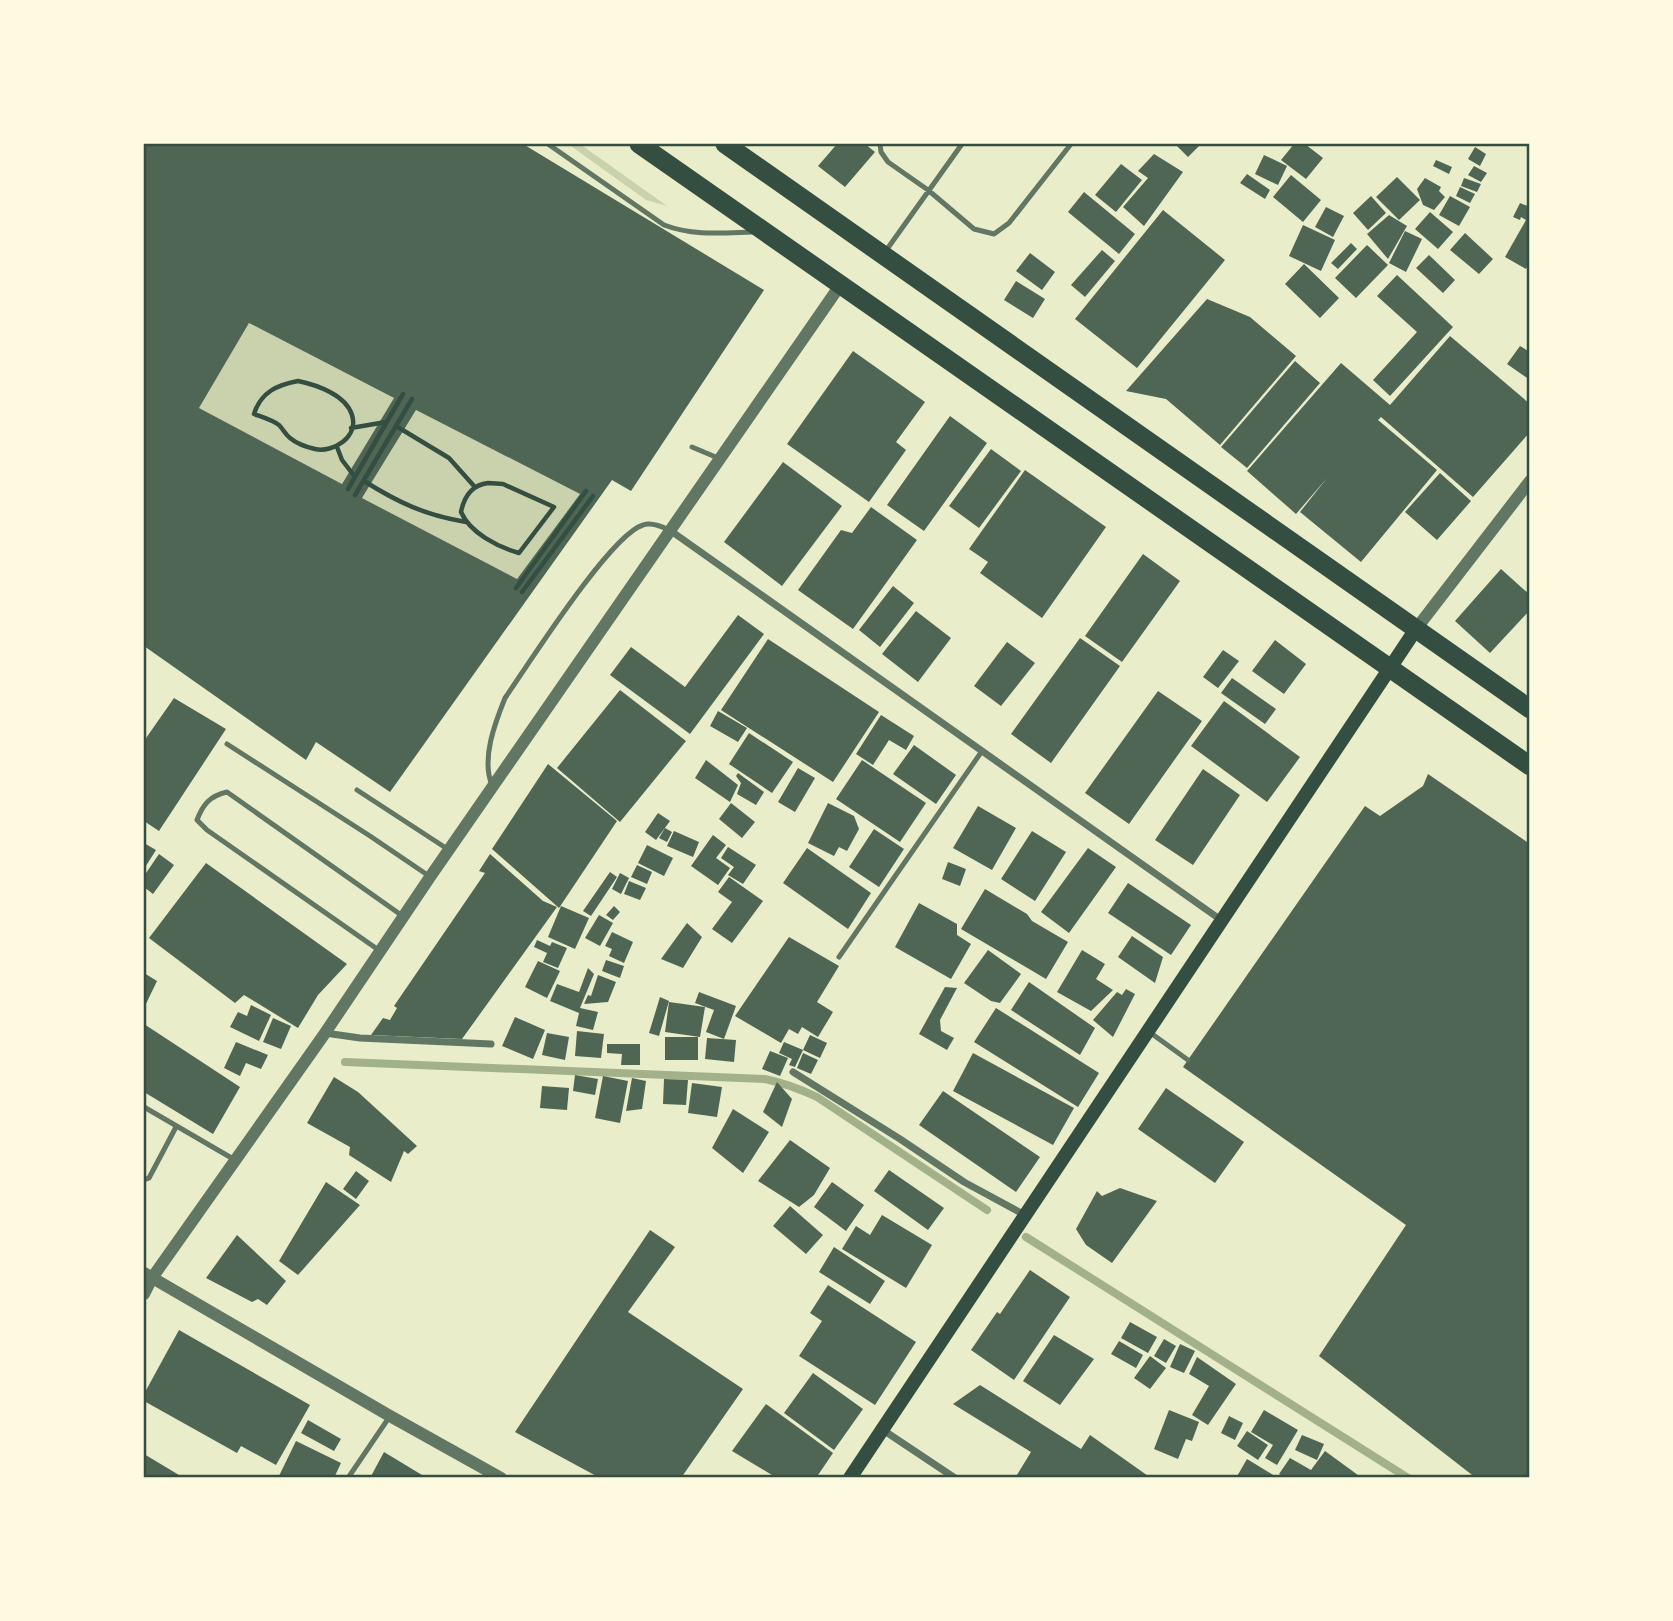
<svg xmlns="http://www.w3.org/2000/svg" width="1673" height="1621" font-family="'Sofia Sans Condensed',sans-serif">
<rect width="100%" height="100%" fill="#e9edc9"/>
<!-- green -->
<path fill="#cad2ad" d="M568,144H580L667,206L646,200Z
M249,323L394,398L342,484L199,408Z
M416,410L580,494L517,579L362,498Z"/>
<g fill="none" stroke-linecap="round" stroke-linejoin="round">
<!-- stream -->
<path stroke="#a3b18a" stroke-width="8" d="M345,1062L765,1079C784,1083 800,1089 817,1097L987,1210
M1026,1237L1408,1478"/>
</g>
<!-- building -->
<path fill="#4f6655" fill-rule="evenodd" d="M147,144H523L764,290L631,491L612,480L390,792L316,742L306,760L144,646V152ZM249,323L394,398L342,484L199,408ZM416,410L580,494L517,579L362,498Z
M837,144H865L875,152L845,187L818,166Z
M1175,144H1201L1188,157Z
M1294,144H1305L1323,158L1306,179L1281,160Z
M1475,147L1486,154L1480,166L1468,159Z
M1154,154L1183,172L1144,226L1123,207L1148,178L1138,171Z
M1264,155L1287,166L1278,185L1255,174Z
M1436,160L1452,167L1449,174L1433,166Z
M1121,164L1142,180L1116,212L1095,195Z
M1474,166L1487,173L1481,182L1468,175Z
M1247,174L1270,190L1265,199L1240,183Z
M1291,175L1321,200L1303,222L1273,197Z
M1397,177L1420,200L1399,220L1376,197Z
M1425,178L1441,187L1439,191L1445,197L1434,210L1423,205L1417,189Z
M1464,178L1481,184L1477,192L1461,186Z
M1460,187L1475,194L1470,203L1456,196Z
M1084,192L1135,234L1119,254L1068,212Z
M1371,196L1386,213L1368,230L1353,213Z
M1450,196L1470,207L1459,226L1439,215Z
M1520,203L1530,207V262L1526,269L1505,257L1526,220L1521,217L1520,220L1513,217Z
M1326,207L1344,216L1333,237L1315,227Z
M1163,210L1225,260L1137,368L1075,319Z
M1430,212L1453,232L1438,249L1415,229Z
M1389,215L1407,226L1388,259L1367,234Z
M1303,225L1335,240L1321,271L1289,256Z
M1405,231L1422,239L1406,272L1389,263Z
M1465,233L1493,259L1479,274L1450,250Z
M1351,243L1357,249L1338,269L1331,263Z
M1367,245L1388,265L1356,298L1335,278Z
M1102,250L1115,261L1085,297L1071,285Z
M1030,253L1055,272L1042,290L1016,271Z
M1429,255L1455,280L1443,293L1416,268Z
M1304,264L1339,298L1320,318L1285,284Z
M1397,275L1453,327L1390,396L1373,380L1417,332L1377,296Z
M1016,281L1045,299L1033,318L1004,300Z
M1207,299L1250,317L1296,356L1220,445L1166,399L1126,391Z
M1450,336L1530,404V432L1473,497L1381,417L1378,420L1437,470L1361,562L1300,512L1327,478L1296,514L1247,471L1341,363L1390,405Z
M1520,346L1530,352V380L1507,364Z
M853,351L925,402L896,442L906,450L869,502L787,444Z
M1295,361L1320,383L1247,468L1221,447Z
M950,416L987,443L924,531L887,505Z
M991,449L1021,471L979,528L949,506Z
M783,462L842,506L782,586L724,542Z
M1025,470L1106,527L1042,618L980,573L988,562L969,549Z
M1440,473L1471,501L1437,540L1405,512Z
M871,507L917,540L853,629L798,590L841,530L852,533Z
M1143,554L1180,581L1122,662L1085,636Z
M1501,569L1530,595V610L1490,653L1455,621Z
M893,586L914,603L880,647L859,630Z
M916,611L951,638L918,682L882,654Z
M738,615L764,634L690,734L610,675L631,647L685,687Z
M1080,638L1120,666L1051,763L1011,734Z
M768,639L879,712L833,782L721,710Z
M1275,640L1306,664L1284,694L1252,671Z
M1007,642L1035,663L1001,706L974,686Z
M1223,650L1239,661L1218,688L1203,677Z
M1232,678L1276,709L1265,724L1221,693Z
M620,690L686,741L620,822L557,768Z
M1158,691L1202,721L1129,824L1085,793Z
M174,698L226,729L159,831L144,821V741Z
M1224,701L1300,757L1267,802L1191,746Z
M718,711L747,728L738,742L710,726Z
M881,715L914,736L906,750L889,740L873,765L856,754Z
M749,733L793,762L772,793L729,764Z
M914,745L956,775L936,804L893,774Z
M706,760L738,785L730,802L695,778Z
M862,760L926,803L900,842L836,799Z
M548,764L617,821L559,908L492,849Z
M798,768L815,778L795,812L778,802Z
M1203,769L1240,795L1193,865L1155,840Z
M738,773L764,792L756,805L737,794L741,783L736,776Z
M1428,774L1530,844V1478H1476L1319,1356L1406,1225L1183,1067L1365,806L1380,816L1423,786Z
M731,803L755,822L742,838L719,819Z
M828,803L854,816L859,829L847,851L839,847L834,856L808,843Z
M978,806L1016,828L992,870L953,848Z
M658,813L670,821L656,840L645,832Z
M665,828L672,832L667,842L659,838Z
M874,829L904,849L879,887L849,867Z
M674,831L699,842L693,857L667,846Z
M1032,831L1066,852L1035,901L1001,879Z
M713,835L726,845L716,858L730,868L718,885L691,866Z
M144,843L156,850L144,869Z
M647,845L673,858L664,876L638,863Z
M728,847L756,865L743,884L728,875L734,867L721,858Z
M807,848L871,893L848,929L783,883Z
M1088,848L1116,867L1069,933L1041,912Z
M159,854L174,865L153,894L144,887V876Z
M490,854L543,901L557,907L462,1039L371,1035L383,1018L390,1020L397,1008L394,1006L485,873L479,871Z
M948,862L966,869L960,886L942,879Z
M206,863L347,964L318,995L298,1028L244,995L235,1003L149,938Z
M637,865L652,872L647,884L631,877Z
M610,872L617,877L591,916L583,911Z
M620,873L629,878L621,894L612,889Z
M729,877L763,901L732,943L712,929L732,902L718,892Z
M629,881L646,888L640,900L624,894Z
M1128,883L1191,925L1171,955L1108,913Z
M985,889L1027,914L1032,921L1068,942L1046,979L961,929Z
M919,903L957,924V935L971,944L951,979L895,947Z
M561,906L589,918L575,949L548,937Z
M614,906L620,912L613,920L606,915Z
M599,915L613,923L600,946L585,938Z
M687,923L702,937L683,968L661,959Z
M612,932L633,942L624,963L609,956L612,949L605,946Z
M1132,936L1163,957L1155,983L1118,957Z
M789,937L839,966L817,1002L833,1012L818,1037L802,1027L798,1034L789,1029L781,1043L735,1016Z
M537,940L550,946L552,942L567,948L558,968L543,962L547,953L534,947Z
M988,950L1021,974L1000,1003L991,1001L964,983Z
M1082,950L1105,964L1096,979L1113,990L1091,1011L1057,992Z
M606,960L624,966L620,978L602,971Z
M538,961L560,971L547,998L525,987Z
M588,968L594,974L580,1008L598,1012L593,1030L576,1026L579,1013L550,1001L557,984L579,992Z
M144,973L157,981L144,1008Z
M598,975L616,982L608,1002L584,1004L588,995L591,996Z
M1029,982L1095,1028L1080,1055L1011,1010Z
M945,987L957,988L940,1020L941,1031L954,1038L947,1050L919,1034Z
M1126,989L1135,994L1113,1037L1093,1020L1117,992L1122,995Z
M699,992L736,1006L724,1039L706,1032L714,1010L695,1003Z
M660,997L669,1001L659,1036L649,1033Z
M669,1002L705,1007L700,1037L665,1032Z
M251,1005L271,1015L259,1041L230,1027L238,1012L247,1016Z
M996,1008L1099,1073L1078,1107L974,1042Z
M515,1017L545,1030L533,1059L502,1046Z
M273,1018L291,1026L281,1049L263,1042Z
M144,1024L240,1087L213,1134L144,1092Z
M577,1031L604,1034L601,1058L575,1056Z
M547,1033L569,1037L565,1060L542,1055Z
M810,1035L827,1043L820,1058L803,1050Z
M665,1037H698V1060H665Z
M707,1038L736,1040L734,1062L705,1059Z
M236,1042L268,1055L261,1069L246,1063L240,1076L224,1068Z
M784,1042L803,1050L795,1067L789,1065L792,1059L779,1053Z
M607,1044H640V1065H621L622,1054L607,1053Z
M770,1051L788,1058L780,1076L762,1069Z
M803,1053L818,1060L811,1074L797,1068Z
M973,1053L1074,1108L1053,1145L953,1091Z
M575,1075L598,1079L595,1095L573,1091Z
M603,1076L628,1081L620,1123L595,1118Z
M334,1077L358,1092L417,1146L408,1154L404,1151L391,1182L349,1155L350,1147L307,1123Z
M632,1078L646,1081L642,1109L626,1111Z
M664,1079L688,1080L686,1105L663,1104Z
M777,1082L792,1099L782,1127L763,1112Z
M692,1083L722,1087L717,1117L688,1113Z
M542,1086L569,1088L567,1110L540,1108Z
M1166,1088L1244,1142L1215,1183L1138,1129Z
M943,1091L1040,1157L1016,1192L919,1125Z
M733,1109L769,1132L743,1173L712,1148Z
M790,1140L830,1168L814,1195L799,1207L758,1181Z
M889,1170L944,1208L928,1230L874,1191Z
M356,1171L369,1181L356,1199L343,1189Z
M326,1182L360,1205L298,1275L279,1261Z
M832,1182L864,1205L846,1231L814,1207Z
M1120,1188L1157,1201L1112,1263L1086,1245L1076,1229L1097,1191L1102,1196Z
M790,1206L823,1235L806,1254L773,1226Z
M882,1215L932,1245L906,1288L842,1249L856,1226L870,1235Z
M650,1230L675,1247L628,1312L743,1389L681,1478H600L515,1432Z
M237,1235L286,1281L267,1305L258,1299L252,1302L206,1278Z
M834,1247L885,1281L870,1304L819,1272Z
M1030,1270L1070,1297L1014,1380L971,1350L997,1312L1000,1314Z
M828,1285L916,1342L875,1405L799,1356L822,1321L810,1313Z
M1130,1322L1157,1337L1148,1353L1121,1338Z
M179,1330L310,1405L276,1465L241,1446L237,1453L144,1401V1394Z
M1054,1335L1094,1359L1060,1405L1023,1381Z
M1164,1339L1176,1346L1166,1363L1154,1356Z
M1119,1341L1143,1355L1136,1368L1111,1354Z
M1180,1344L1195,1351L1184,1373L1170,1367Z
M1150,1356L1166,1368L1150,1389L1134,1378Z
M1197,1357L1236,1384L1208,1425L1192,1415L1209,1386L1189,1374Z
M813,1373L863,1409L834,1450L784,1413Z
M980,1385L1081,1449L1090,1435L1151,1478H1015L1031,1452L953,1404Z
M766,1404L833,1453L816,1478H777L732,1451Z
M1169,1410L1199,1422L1192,1441L1186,1439L1178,1459L1154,1449Z
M1264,1410L1298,1430L1277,1465L1265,1458L1273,1445L1251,1432Z
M1229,1416L1243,1423L1235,1440L1221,1433Z
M308,1420L341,1439L334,1451L301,1433Z
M1247,1431L1268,1445L1258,1460L1237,1446Z
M1302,1435L1324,1444L1317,1460L1295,1450Z
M296,1441L341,1463L334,1478H278Z
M1325,1451L1362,1478H1286L1279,1474L1290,1458L1311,1470Z
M384,1452L427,1478H370Z
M144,1454L184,1478H144Z
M1247,1459L1278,1478H1236Z"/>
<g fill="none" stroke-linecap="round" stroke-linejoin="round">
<!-- path -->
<path stroke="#344e41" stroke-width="4.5" d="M298,381C317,385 346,395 352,415C359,437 333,453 315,449C306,447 296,443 290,438C285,434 283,429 279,425C272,420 262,417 254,414C261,392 277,385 298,381Z
M396,426L449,458L474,486
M351,428L386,422
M337,447L342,460L355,477
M364,481C399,503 425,515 466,522
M488,483L503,484L554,507L519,553C498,547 470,533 461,512C464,497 471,485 488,483Z
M348,489L403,394
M355,495L412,399
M516,588L586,491
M522,592L593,496"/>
<!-- service -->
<path stroke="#617663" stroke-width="5" d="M548,144L664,225C693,236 721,233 752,232
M880,144L881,152L888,162L928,190L974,229L994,234L1009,223L1071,144
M885,252L962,144
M692,447L718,458
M227,744L370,836L429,876
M492,785C481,759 495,723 505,698C528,665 610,535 643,525C651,522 661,526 669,530
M357,790L449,850
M380,951L207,830L197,820C203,804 210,796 227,792L404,917
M839,957L982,751
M1148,1031L1188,1060
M144,1107L235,1160
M144,1180L149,1178L176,1127
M348,1478L390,1416"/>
<!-- minor -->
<path stroke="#617663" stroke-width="7" d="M671,531L1221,920
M325,1033L360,1038L491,1044
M793,1072L900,1139L964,1182L1025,1215
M883,1430L955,1478"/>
<!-- tertiary -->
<path stroke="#617663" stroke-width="12" d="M1416,629L1530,481
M144,1273L390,1416L501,1478
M144,1294L152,1278L323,1036L430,877L841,284"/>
<!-- secondary -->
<path stroke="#344e41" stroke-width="14" d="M850,1478L1416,629"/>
<!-- trunk -->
<path stroke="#344e41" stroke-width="19" d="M639,144L1530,766
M725,144L1530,709"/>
</g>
<!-- border -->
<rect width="1673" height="1621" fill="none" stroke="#fefae0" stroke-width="290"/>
<rect x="145" y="145" width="1383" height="1331" fill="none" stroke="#344e41" stroke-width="2.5"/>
</svg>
